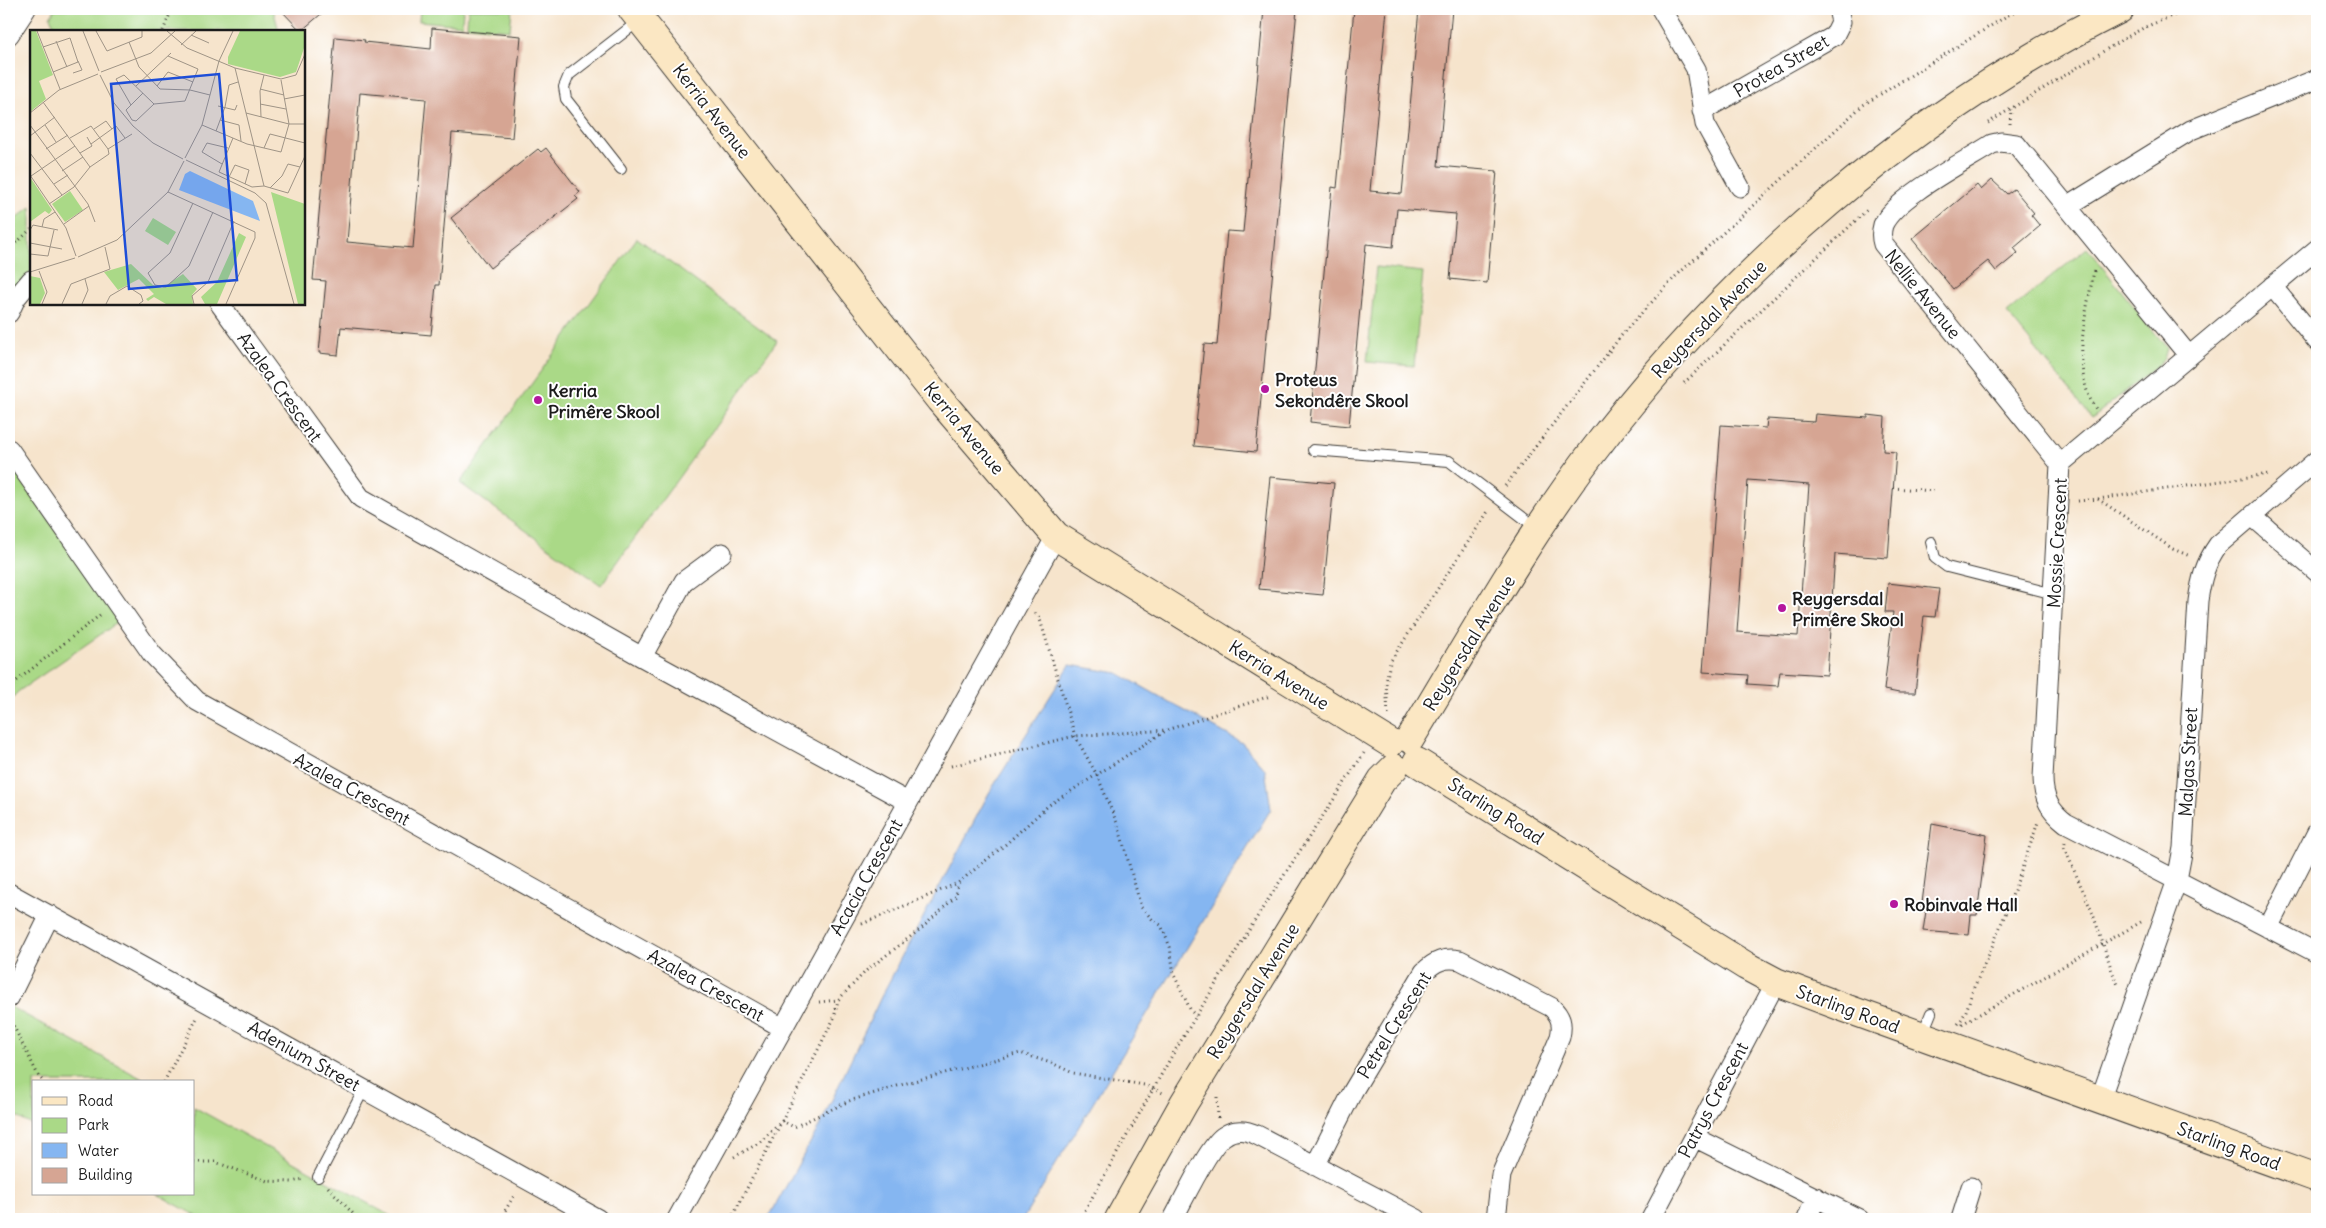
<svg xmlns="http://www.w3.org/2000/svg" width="2326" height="1228" font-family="Delius,sans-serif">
<rect width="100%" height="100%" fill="#fff"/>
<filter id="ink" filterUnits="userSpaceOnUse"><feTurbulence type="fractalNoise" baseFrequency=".02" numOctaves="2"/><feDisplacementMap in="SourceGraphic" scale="10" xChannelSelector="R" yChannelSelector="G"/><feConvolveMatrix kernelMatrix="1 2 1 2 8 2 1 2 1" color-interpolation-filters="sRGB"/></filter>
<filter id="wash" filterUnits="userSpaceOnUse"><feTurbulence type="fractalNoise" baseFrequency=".0096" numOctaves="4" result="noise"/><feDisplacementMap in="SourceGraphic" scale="20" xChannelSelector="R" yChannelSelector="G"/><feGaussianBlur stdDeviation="1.12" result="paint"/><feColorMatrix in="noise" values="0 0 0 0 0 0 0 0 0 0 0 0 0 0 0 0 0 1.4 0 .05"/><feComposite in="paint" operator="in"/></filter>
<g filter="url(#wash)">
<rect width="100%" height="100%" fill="#f6e4cc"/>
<!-- green -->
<path fill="#aad987" stroke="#637a52" d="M55,9H273L279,31H57L50,17Z
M420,9H463L462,25L419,21Z
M468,9H512L510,30L467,26Z
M31,207V271L9,300V224Z
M637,238L777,341L601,585L460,483Z
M2087,248L2167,348L2164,359L2157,366L2092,418L2007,313Z
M1376,267L1423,272L1414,366L1367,362Z
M9,462L120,621L19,691L9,701Z
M9,1006L148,1082H34V1126L9,1113Z
M194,1107L396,1219H202L157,1194H194Z"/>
<!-- water -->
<path fill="#85b6f1" stroke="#506986" d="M1070,665L1118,673L1242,743L1265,769L1271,809L1023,1219H768L820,1125L881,997L989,793Z"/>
<g id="blocks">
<!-- building -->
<path fill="#d6a593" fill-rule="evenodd" d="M280,9H327L301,31Z
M1264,9H1297L1256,452L1194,446L1204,344L1217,345L1227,231L1243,232Z
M1354,9H1387L1370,191L1402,194L1419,9H1452L1438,166L1497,171L1487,283L1450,279L1456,214L1397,209L1393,247L1366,244L1349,426L1310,422L1332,187L1337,188Z
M432,28L521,36L512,138L452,133L439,285H436L431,335L341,327L338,355L319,353L326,281L313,280L335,37L365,40L364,42L431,49ZM360,93L426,99L413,248L347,242Z
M546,148L580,192L575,196L578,199L490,268L451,218L538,149L541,152Z
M1992,180L2007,194L2014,189L2034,213L2031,215L2040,226L2014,248L2018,253L1996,271L1988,261L1953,289L1912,239L1977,185L1981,190Z
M1815,414L1868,418V415L1885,417L1883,451L1896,452L1888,558L1835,554L1827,675L1780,672L1778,686L1747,684L1748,675L1703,672L1721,425L1766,428L1767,419L1814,422ZM1748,480L1809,485L1798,636L1737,632Z
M1270,477L1334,483L1323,595L1259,589Z
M1888,583L1939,589L1935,617L1924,616L1915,693H1899L1884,690L1893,612H1885Z
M1932,824L1987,835L1977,915H1971L1969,935L1923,931L1926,911H1921Z"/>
</g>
</g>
<g filter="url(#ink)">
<use href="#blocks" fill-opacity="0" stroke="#3d3a36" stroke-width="1"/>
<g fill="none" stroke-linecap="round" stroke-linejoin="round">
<!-- lane casing -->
<g stroke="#3d3a36" stroke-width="12">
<path id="lane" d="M621,169L566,99L564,87L569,75L640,20
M1313,450L1449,461L1538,529
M1931,542L1935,558L1947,567L2054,594
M1922,1035L1931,1013
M318,1177L364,1089"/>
</g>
<!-- street casing -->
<g stroke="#3d3a36" stroke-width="21">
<path id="street" d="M1661,9L1696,69L1705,124L1740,187
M9,35L26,9
M1702,111L1834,36L1841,22L1838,9
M2068,206L2191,130L2317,79
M2317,249L2060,464L2043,778C2043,798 2050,811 2066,823L2317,953
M2272,286L2317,341
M220,304L361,498L642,657L908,802
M9,313L16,298L31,280
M9,449L152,654L197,701L783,1028
M2060,464L1883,244C1881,238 1881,232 1883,225C1895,197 1966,161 1992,144L2001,142L2016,144L2189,356
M2252,516L2317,572
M642,657L684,581L722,553
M9,893L598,1219
M2268,928L2317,832
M9,998L50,915
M2100,1100L2177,880L2183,848L2198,601C2201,580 2205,563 2218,545L2317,460
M1694,1137L1859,1219
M1315,1166L1353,1091L1424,972C1435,961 1445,957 1460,960L1551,1007C1561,1016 1563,1024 1560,1037L1501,1175L1496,1219
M677,1219L1056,536
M1173,1219C1183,1201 1209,1145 1224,1136C1235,1128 1246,1130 1257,1135L1417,1219
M1651,1219L1776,982
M1807,1219L1816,1197
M1961,1219L1971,1187"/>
</g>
<!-- secondary casing -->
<g stroke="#3d3a36" stroke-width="30">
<path id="secondary" d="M632,9L940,400L1056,536L1390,743
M1410,739C1467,645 1522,546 1588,458C1728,272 1912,113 2120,9
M1417,762L1746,966L1776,982L1845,1008L2317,1178
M1119,1219L1184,1103L1382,780L1394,768"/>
</g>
<!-- path -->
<path stroke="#3d3a36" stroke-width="3" stroke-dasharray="1 4" stroke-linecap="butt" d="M163,31L172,9
M1988,123L2120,41L2145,27L2190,9
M2010,124L2011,109
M9,250L31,229
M2094,271C2086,313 2070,371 2096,409
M1684,383L1867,210
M1505,486L1625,331L1675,277L1863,105L2018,9
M1893,488L1935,491
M2098,499L2269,474
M2078,501L2098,499L2173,549L2190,556
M1035,613L1039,616L1075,736L1097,775L1119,828L1141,907L1153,920L1161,925L1170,947L1174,975L1191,1011L1196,1016
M9,687L100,615
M1388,714L1386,683L1390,662L1489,510
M951,766L1075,736L1167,730L1270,696
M2065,843L2064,847L2093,914L2112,971L2119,987
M862,924L958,883L1006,844L1049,805L1167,730
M819,1002L838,1000L867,970L922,928L956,896L958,883
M9,1017L39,1077L44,1082
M1958,1024C1970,1009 1968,999 1976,983C2000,931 2020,876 2038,822
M1962,1024L2141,922
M164,1082L197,1018
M1217,1097L1218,1118
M734,1157L759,1143L782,1121L834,1018L838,1000
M194,1162H215L267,1181L292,1182L304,1179
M328,1187L358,1219
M500,1219L515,1194
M731,1219L782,1121L794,1127L849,1101L907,1083L1020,1053L1054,1064L1073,1073L1144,1085L1163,1093
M1080,1219L1174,1052L1262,909L1364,753"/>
<!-- lane -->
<use href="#lane" stroke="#fff" stroke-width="10"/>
<!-- street -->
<use href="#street" stroke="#fff" stroke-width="19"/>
<!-- secondary -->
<use href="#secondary" stroke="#fbe7c3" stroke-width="28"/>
</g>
</g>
<!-- markers -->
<g fill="#b5179e" stroke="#fff" stroke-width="2">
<circle cx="1265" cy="389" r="5"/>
<circle cx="538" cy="400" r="5"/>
<circle cx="1782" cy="608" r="5"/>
<circle cx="1894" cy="904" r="5"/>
</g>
<g text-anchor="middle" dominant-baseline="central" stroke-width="4" stroke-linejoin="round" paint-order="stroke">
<!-- street labels -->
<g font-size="18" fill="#1c1c1c" stroke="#fff">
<text transform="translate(1781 66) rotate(-30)">Protea Street</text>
<text transform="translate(712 111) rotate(52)">Kerria Avenue</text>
<text transform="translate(1923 294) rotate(51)">Nellie Avenue</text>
<text transform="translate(1709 319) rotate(-46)">Reygersdal Avenue</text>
<text transform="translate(280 387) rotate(54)">Azalea Crescent</text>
<text transform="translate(964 428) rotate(50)">Kerria Avenue</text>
<text transform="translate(2057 543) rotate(-87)">Mossie Crescent</text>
<text transform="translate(1469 643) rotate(-58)">Reygersdal Avenue</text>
<text transform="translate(1279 675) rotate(32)">Kerria Avenue</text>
<text transform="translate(2188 762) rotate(-87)">Malgas Street</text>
<text transform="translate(352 789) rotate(29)">Azalea Crescent</text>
<text transform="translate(1496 811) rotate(32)">Starling Road</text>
<text transform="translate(866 877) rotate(-61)">Acacia Crescent</text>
<text transform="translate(706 985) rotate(29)">Azalea Crescent</text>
<text transform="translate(1253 991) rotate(-58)">Reygersdal Avenue</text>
<text transform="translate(1848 1009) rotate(20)">Starling Road</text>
<text transform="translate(1394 1025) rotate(-58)">Petrel Crescent</text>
<text transform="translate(304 1056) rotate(29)">Adenium Street</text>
<text transform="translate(1713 1100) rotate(-62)">Patrys Crescent</text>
<text transform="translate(2229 1146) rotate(20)">Starling Road</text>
</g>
<!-- poi labels -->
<g font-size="18" font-weight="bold" fill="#1c1c1c" stroke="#fff" text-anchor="start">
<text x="1275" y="379">Proteus<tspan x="1275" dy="21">Sekondêre Skool</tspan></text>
<text x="548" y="390">Kerria<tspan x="548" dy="21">Primêre Skool</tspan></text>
<text x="1792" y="598">Reygersdal<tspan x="1792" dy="21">Primêre Skool</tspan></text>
<text x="1904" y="904">Robinvale Hall</text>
</g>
</g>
<!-- overview -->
<g transform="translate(30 30)">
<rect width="275" height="275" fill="#f6e4cc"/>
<path d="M0,1H6L23,45L9,51L16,69L0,82ZM210,1H275V15L266,42L250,47L198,34V27ZM0,147L22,180L19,184L15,181L0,192ZM40,161L53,180L35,192L22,174ZM241,162L275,174V274H268ZM123,188L146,202L138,215L115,201ZM209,203L216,207L187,274H175L171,267L187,252ZM101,234L123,255L132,258L153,244L167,259L162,265L163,274H136L124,267L118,271L116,269L124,264L109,249L88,260L74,242ZM0,246L10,248L15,263L10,274H0Z" fill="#aad987"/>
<path d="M160,141L223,171L230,191L149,160L155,144Z" fill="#85b6f1"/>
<path fill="none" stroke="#9f9486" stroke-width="1" d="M7,1L30,59M53,1L69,41M66,1L77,21L112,7V1M137,1L157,18L205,38L251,49L266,45L275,24M161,5L179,13M26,11L37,37M99,12L109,37L130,59L160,60L180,65M151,15L166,1M13,17L40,8L48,32L23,42M205,38L234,156M71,42L121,23L145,1M43,43L52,40L48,31M70,45L84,73L103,96L123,113L153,129M106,56L141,23M127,56L138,42L163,52M230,59L254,65M113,63L96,80L102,90L106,91L124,74M254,69L275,65M13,72L60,137L44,157L19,174M230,74L256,79M101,75L86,49L94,45L124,74L155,71L168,39L138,26M188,76L205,80L207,75M0,83L29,60L68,44M216,83L259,94H275M231,87L230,61L234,45M190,90L209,95L211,111M0,95L58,174L65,192M15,95L26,112M172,95L217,114L251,122L259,94L251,50M64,99L76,91L82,99M186,101L195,77L199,55L208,52M0,106L25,87M40,108L61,96L78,119M203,108L189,142L222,157L234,156L258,163L275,126M61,114L86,96L95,108M234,118L240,104L275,113M16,119L38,105M78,119L102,104M0,123L32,165M50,123L62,116L57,107M155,128L172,95L189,31L203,1M156,130L225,163L236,173L264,274M192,134L172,122L177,113L198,118M60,137L79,124L78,119M32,141L53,127M0,145L36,198L46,226M1,146L45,116M199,147L205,135L219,140L215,154M24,154L38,145M240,158L252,146L258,134L270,137M138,162L225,202V208L196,274M163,173L140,223L118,243L125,255L136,257L159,236L183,182M34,194L59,176M12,197L14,189L25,182M0,200L3,195L28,200M0,213L32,219M0,224L18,226L24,200M48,227L87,210L138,162L154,131M9,241L17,262L12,274M0,242L45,228M32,274L41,254L80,239L75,217M52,274L58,260L55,249M76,274L80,266L97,256L111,265L113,271L109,274M164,274L162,266L178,252L204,191"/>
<path fill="#1d4ed8" fill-opacity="0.15" stroke="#1d4ed8" stroke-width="2.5" d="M189,44L207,250L99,259L81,54Z"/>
<rect width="275" height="275" fill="none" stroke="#1c1c1c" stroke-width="2.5"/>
</g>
<!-- margin -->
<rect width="2326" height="1228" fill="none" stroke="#fff" stroke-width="30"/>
<!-- legend -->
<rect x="32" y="1080" width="162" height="115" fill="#ffffff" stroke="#a4a4a4"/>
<rect x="42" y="1097" width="25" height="8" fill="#fbe7c3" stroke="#a4a4a4"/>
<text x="78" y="1106" font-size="15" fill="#1c1c1c">Road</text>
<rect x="42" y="1118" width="25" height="15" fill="#aad987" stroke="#a4a4a4"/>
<text x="78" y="1130" font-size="15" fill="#1c1c1c">Park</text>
<rect x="42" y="1143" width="25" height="15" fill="#85b6f1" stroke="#a4a4a4"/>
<text x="78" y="1156" font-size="15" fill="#1c1c1c">Water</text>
<rect x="42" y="1168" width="25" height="15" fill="#d6a593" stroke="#a4a4a4"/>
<text x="78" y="1180" font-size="15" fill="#1c1c1c">Building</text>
</svg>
